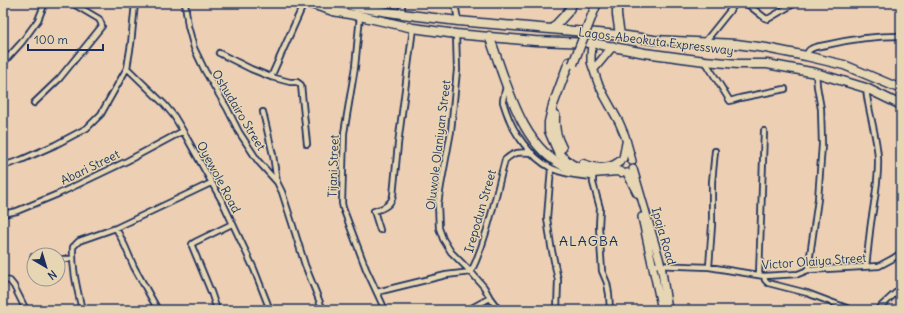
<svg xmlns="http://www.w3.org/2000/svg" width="904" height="313" font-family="Delius,sans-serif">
<rect width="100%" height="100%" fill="#edd0b4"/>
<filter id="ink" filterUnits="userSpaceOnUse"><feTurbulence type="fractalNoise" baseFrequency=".025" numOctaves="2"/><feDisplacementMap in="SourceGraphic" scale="8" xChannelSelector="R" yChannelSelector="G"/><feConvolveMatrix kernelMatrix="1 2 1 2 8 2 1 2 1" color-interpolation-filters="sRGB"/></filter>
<g filter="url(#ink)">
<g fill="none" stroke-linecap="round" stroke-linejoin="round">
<!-- minor casing -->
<g stroke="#1b2f5e" stroke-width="8">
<path id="minor" d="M185,3L188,26L194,48L205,71L227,108L239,132L258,161L277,182L282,192L292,223L305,265L323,310
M455,3L458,21
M746,3L765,18L768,19L795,3
M402,14V3
M360,16L355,67L344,133L342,203L343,208L366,269L385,310
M456,34L457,70L451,131L441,185L438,204L439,228L443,239L451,252L471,272L484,287L490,298L499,310
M704,43L736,3
M219,53L251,69L271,77L290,82H297L301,85L307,144
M806,56C807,53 808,50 811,49C815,46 822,46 826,45C851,39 876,36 901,36
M705,61L730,101L740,98L785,89
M3,63L22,42L38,20L45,3
M127,68L164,104L174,116L183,131L223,203L254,269L270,310
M271,77L304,3
M506,87C505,91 503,97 503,102C504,105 505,108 506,111C513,132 530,157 551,168C563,174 580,176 593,177
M866,88C868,112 877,135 878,158C879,180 874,202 871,223C869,237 868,252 866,266
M34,103L59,79L102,26L101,23L99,19L72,3
M263,112L273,155L277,182
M3,166L21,160L55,145L87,128L101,114L127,68L131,44L135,3
M551,168L547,218L551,246L558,280L557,310
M593,174V183L600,208L599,227L602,271L607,283L609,294L610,310
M3,214L17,211L58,194L127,161L183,131
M116,228L125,246L134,267L158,310
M380,230L374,211C383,209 391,205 393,196L398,144L413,28
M33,257H34
M58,259H72
M653,265L709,267L764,276L798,274L808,270L879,266L892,259L901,253
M709,267L712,225V182L715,151
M808,270L818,199L822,145L821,109L817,86L816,73
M759,275L764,131
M764,276L765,280L768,283L807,293L852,310
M3,279L10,281L14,286L26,310
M377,292L446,275L471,272C488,237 495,197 505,160C515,151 520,152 532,153
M82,310C77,288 72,269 73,247L79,241L116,228L211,183
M217,310L211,292L192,246V244L195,242L232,224
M468,310L490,298
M877,310L901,288"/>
</g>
<!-- secondary casing -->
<g stroke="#1b2f5e" stroke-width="10">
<path id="secondary" d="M592,43L591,56V62L598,83L604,95L619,122L625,136L632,161
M594,69L613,46
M623,158L626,143
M633,169L661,265L668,310
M627,173L637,193
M642,217L662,310"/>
</g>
<!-- primary casing -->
<g stroke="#1b2f5e" stroke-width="11">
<path id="primary" d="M591,18L597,3
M569,62L553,105L549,122V131L556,147L560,155L571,164L586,171L593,173L617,171L621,172
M555,115C554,127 556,137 562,148
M583,164C594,169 609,170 619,162"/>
</g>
<!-- trunk casing -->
<g stroke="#1b2f5e" stroke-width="11">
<path id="trunk" d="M308,3L333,11L360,16L413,28L456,34L535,41L592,43L645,53L705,61L738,64H767L816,73L866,88L901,105
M343,3L356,7L402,14L458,21L620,35L654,40L736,44L766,48L806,56L844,65L901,89
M617,3V15L620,35
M552,29L567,13L573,3
M489,36C506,79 520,149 568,168C573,170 580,171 586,171"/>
</g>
<!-- minor -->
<use href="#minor" stroke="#e7d6b3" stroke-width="4.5"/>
<!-- secondary -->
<use href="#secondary" stroke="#e7d6b3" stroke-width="7"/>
<!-- primary -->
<use href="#primary" stroke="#e7d6b3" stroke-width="8"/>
<!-- trunk -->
<use href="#trunk" stroke="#e7d6b3" stroke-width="8"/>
<!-- primary-bridge casing -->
<g stroke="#1b2f5e" stroke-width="11" stroke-linecap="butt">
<path id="primary-bridge" d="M573,64L591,18"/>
</g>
<!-- primary-bridge -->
<use href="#primary-bridge" stroke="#e7d6b3" stroke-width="8"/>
</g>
</g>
<g text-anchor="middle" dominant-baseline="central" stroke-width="3" stroke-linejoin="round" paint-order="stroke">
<!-- street labels -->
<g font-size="12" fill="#1b2f5e" stroke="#e7d6b3">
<text transform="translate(656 41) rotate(7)">Lagos-Abeokuta Expressway</text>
<text transform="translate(239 110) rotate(59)">Oshudairo Street</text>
<text transform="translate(438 145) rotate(-83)">Oluwole Olaniyan Street</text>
<text transform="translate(333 166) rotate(-88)">Tijani Street</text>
<text transform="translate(90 167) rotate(-26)">Abari Street</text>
<text transform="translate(219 177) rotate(62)">Oyewole Road</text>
<text transform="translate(480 211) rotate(-74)">Irepodun Street</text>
<text transform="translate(664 236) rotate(74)">Ipaja Road</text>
<text transform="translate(814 261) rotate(-4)">Victor Olaiya Street</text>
</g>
<!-- quarter labels -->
<g font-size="14" letter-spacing="1" fill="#1b2f5e" stroke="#e7d6b3">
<text x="589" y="241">ALAGBA</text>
</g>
</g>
<!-- margin -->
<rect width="904" height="313" fill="none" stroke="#e7d6b3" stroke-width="16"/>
<rect x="8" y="8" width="888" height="297" fill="none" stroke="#1b2f5e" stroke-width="1.5" filter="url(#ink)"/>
<!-- north arrow -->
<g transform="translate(46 267) rotate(142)"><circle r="19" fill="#e7d6b3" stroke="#959391"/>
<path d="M0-3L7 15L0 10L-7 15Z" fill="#1b2f5e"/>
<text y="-6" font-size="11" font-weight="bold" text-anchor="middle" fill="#1b2f5e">N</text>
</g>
<!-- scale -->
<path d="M28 44v6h75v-6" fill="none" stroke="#1b2f5e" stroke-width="2"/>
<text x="34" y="44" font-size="12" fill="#1b2f5e" stroke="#e7d6b3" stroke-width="3" paint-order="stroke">100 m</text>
</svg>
